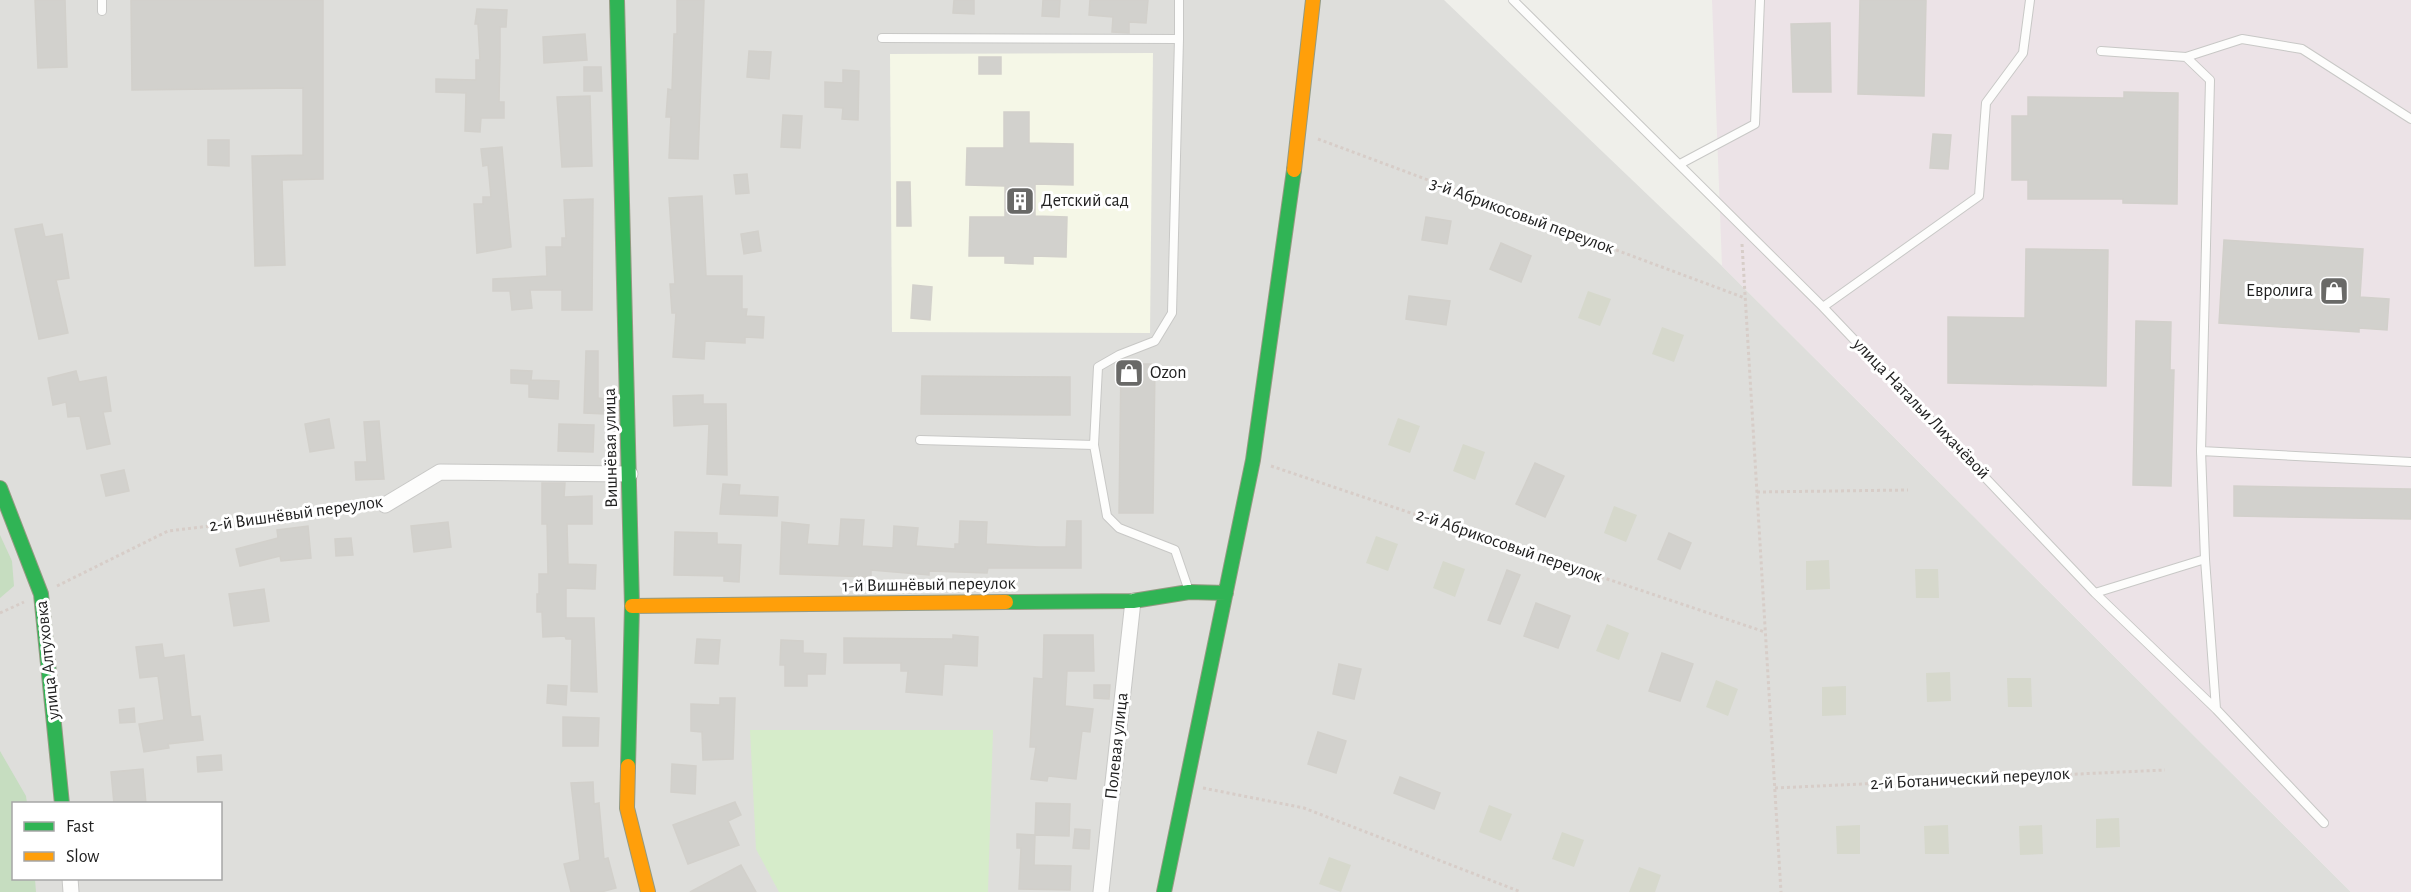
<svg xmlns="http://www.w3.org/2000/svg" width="2411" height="892" font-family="'Alegreya Sans',sans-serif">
<rect width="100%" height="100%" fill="#efefea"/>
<!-- residential -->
<path fill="#dededb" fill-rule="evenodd" d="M0,0H1444L1722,266L2351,892H0ZM14,804H220V878H14Z"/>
<!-- industrial -->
<path fill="#ece3e7" d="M1712,0H2411V892H2351L1722,266Z"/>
<!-- education -->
<path fill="#f5f7e7" d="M1153,53L1150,333L892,332L890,54Z"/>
<!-- construction -->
<path fill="#d6d8cc" d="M1588,291L1611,299L1600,326L1578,318Z
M1662,327L1684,335L1674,362L1652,354Z
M1398,418L1420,426L1410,453L1388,445Z
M1463,444L1485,452L1475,480L1453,471Z
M1614,506L1637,515L1626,542L1604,533Z
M1376,536L1398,544L1388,571L1366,563Z
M1829,560L1830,589L1806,590V561Z
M1443,561L1465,569L1455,597L1433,588Z
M1915,569H1938L1939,598H1916Z
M1607,624L1629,633L1619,660L1596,651Z
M1950,672L1951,701L1927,702L1926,673Z
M2007,678H2031L2032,707H2008Z
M1716,680L1738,689L1728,716L1706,707Z
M1846,686V715L1822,716V687Z
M1489,805L1512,814L1501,841L1479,832Z
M2119,818L2120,847L2096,848V819Z
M1860,825V854H1837L1836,826Z
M1948,825L1949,854H1925L1924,826Z
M2042,825L2043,854L2020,855L2019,826Z
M1562,832L1584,840L1574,867L1552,859Z
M1329,857L1351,865L1341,892L1319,884Z
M1639,867L1661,875L1655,892H1629Z"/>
<!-- grass -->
<path fill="#d6ecca" d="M750,730H993L988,892H779L756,849Z"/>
<!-- forest -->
<path fill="#c6ddc0" d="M0,535L12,561L14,586L0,598Z
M0,751L26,796L27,803L14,804V878L35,879L36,892H0Z"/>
<!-- building -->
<path fill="#d2d1cd" stroke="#d2d0cb" stroke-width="1.5" d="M35,0H65L67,67L38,68Z
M131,0H323V179L282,180L285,265L255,266L252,156L303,155V88L132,90Z
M677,0H704L698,159L669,158L671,117H666L668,89L672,90L674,34H677Z
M954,0H974V14L953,13Z
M1043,0H1060L1059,17L1042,16Z
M1090,0H1148L1146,23L1129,22V33L1112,32L1113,17L1089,15Z
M1860,0H1926L1924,96L1858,94Z
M477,9L507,10L506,27H500V56L499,102H504V118H481L480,132L465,131L466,93L436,92V79L476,80V60H480L478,24H475Z
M1830,23L1831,92H1793L1791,24Z
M585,34L587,60L544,63L543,37Z
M749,51L771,52L769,79L747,77Z
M979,57H1001V74H979Z
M584,67H601L602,91H584Z
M843,70L859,71L858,120L842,119L843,108L825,107V82L843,83Z
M2124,92L2178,93L2177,204L2123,203V199H2028V180H2012V116H2028V97L2124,98Z
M590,96L592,166L562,167L557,97Z
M1004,112H1029V143L1073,144V185L1035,184V216L1067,217L1066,257L1033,256V264L1005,263V256H969L970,217H1005V186L966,185L967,148H1004Z
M783,115L802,116L800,148L781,147Z
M1933,134L1951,135L1948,169L1930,168Z
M208,140H229V166L208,165Z
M502,147L511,247L477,253L474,204H483V197H491L488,165L483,166L481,149Z
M747,174L749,193L736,194L734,175Z
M897,182H910L911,226H897Z
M702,196L706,276H742V309H747L746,316L764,317L763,338L745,337V343L705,341L704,359L673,357L676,313H672L670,284H675L669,198Z
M593,199L592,310H562V290H530L532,308L512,310L510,291H493V279L547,276L546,247H562V238H566L564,200Z
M1426,217L1451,221L1447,244L1422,240Z
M42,224L45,237L62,234L69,278L56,280L68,333L39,339L15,229Z
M758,231L761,251L744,254L741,234Z
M2224,240L2363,249L2360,297L2389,299L2387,330L2359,328V332L2219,323Z
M1501,243L1531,256L1521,282L1490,269Z
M2026,249L2108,250L2106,386L1948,383V317L2025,318Z
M913,285L932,287L930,320L911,318Z
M1409,296L1450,301L1446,325L1406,319Z
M2136,321L2171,322L2170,370H2174L2171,486L2133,485Z
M586,351H598V398L605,399V414L584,413Z
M1121,364H1155L1153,513H1119Z
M511,370L532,371L531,380L559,381L558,399L529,397V384L511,383Z
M76,371L79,382L106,377L111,411L103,412L110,444L87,449L80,416L68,417L66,402L53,405L48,378Z
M922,376L1070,377V415L921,414Z
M703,395V404H726L727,475L707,474L709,424L674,426L673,396Z
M329,419L334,448L310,452L305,424Z
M379,421L384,479L356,480L355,462H367L364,422Z
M559,424L594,425L593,452L558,451Z
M1535,463L1564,476L1545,517L1516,504Z
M124,470L129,491L106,496L101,475Z
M542,483H565L564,497L592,496V524H567L568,564L596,565L595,589L566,588V618H594L597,692L571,691L572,639H566L565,636L543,637L542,612H537V594H539V574H548L547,524H542Z
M723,484L740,485L739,495L778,497L777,516L720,514Z
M2234,486L2411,489V519L2234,516Z
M841,519L864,520L862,546L893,548L894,526L918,528L916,546L955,549V544H959L960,521L987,522L986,544L1039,547H1066L1067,521H1081V568H988L987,573L929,571V575L871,570V577L780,574L782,522L809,525L807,544L839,546Z
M448,522L451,547L414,552L411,526Z
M308,526L311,558L281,561L280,556L240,566L236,549L278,538L277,530Z
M675,532L717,533V544L741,545L739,582L724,581V576L674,575Z
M1669,533L1691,543L1680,569L1658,559Z
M351,538L353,555L336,556L335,539Z
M1507,570L1520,575L1500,624L1488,620Z
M264,589L269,621L234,626L229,594Z
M1536,603L1570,616L1558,648L1524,636Z
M953,635L978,637L977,666L944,664L942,695L906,692L908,671H901V663H844V638L953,639Z
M1044,635H1093L1094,671H1067L1065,706L1093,709L1090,732L1082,731L1076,779L1048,776L1047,781L1031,779L1036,747H1030L1034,678L1043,679Z
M697,639L720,640L718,664L695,663Z
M781,640L803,641V653L826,654L825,674H807V686H785V665H780Z
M162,644L164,658L184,655L191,717L200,716L203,740L168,744L169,748L144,752L139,724L164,720L158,676L140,678L136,647Z
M1662,653L1693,664L1680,701L1649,691Z
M1339,664L1361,669L1354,699L1333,694Z
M548,685L567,686L566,705L547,703Z
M1094,685H1110L1109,699L1094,698Z
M720,698H735L733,759L703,760L702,732L691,731V704L720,705Z
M134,708L135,722L120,723L119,710Z
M563,717L599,718L598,746H563Z
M1318,732L1346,741L1336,773L1308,764Z
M221,755L222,770L198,772L197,757Z
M672,764L696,766L695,794L671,792Z
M143,769L146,804H114L111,772Z
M1400,777L1440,793L1434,809L1394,793Z
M593,782L594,804L599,803L604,859L608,858L616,888L601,892H571L564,864L580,860L571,783Z
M735,802L741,815L728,821L739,845L688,864L673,825Z
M1036,803L1070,804L1069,836L1035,835Z
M1075,829L1090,830L1089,849L1073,848Z
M1017,834L1035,835L1034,865L1071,866L1070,890L1019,889L1021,848H1017Z
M741,865L756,892H690Z"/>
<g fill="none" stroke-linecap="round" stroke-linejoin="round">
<!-- lane casing -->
<g stroke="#c8c8c6" stroke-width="10">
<path id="lane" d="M1513,0L1823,307L2095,593L2216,709L2324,823
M102,11V0
M882,38L1179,39V0
M2186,57L2242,39L2302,49L2411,119
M1680,164L1755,124L1760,0
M1823,307L1979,196L1986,103L2023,53L2030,0
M920,440L1094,445L1098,367L1119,355L1155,341L1172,313L1179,39
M1094,445L1107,516L1119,528L1175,550L1189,591
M2201,451L2411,462
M2205,559L2216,709
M2095,593L2205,559L2201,451L2210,80L2186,57L2101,51"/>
</g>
<!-- street casing -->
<g stroke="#c8c8c6" stroke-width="17">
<path id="street" d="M385,505L440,472L630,474
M70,878L71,892
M1101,892L1133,601"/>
</g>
<!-- fast casing -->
<g stroke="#949a82" stroke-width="16">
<path id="fast" d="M617,0L632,606L628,766
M0,488L41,594L62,804
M1006,602L1133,601L1189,592L1226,593
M1164,892L1253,460L1294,170"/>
</g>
<!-- slow casing -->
<g stroke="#949a82" stroke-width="16">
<path id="slow" d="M1294,170L1313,0
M632,606L1006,602
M628,766L627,808L648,892"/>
</g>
<!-- path -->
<path stroke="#d7cdc8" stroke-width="3" stroke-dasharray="3 3" stroke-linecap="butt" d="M1318,139L1745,298
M1742,244L1781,892
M1271,466L1765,632
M1757,492L1908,490
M57,586L168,531L369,507
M0,613L24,602
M1203,788L1304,808L1521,892
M1775,788L2165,770"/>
<!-- lane -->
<use href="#lane" stroke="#fdfdfc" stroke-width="8"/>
<!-- street -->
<use href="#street" stroke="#fdfdfc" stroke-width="15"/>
<!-- fast -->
<use href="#fast" stroke="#30b455" stroke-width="14"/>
<!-- slow -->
<use href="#slow" stroke="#ff9f0a" stroke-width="14"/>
</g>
<!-- icons -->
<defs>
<g id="building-square" transform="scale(1.5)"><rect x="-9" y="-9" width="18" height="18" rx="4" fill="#696967" stroke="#fff"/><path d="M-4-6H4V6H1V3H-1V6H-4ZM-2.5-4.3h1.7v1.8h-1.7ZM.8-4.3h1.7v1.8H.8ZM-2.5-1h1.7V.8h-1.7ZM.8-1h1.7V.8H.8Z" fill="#fff"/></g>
<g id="shop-square" transform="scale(1.5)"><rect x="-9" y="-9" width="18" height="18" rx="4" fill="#696967" stroke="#fff"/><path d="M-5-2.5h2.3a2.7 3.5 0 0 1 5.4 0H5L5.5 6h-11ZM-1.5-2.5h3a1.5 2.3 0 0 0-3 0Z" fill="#fff"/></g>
</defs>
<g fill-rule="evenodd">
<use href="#building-square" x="1020" y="201"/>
<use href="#shop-square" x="2334" y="291"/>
<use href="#shop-square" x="1129" y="373"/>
</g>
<g text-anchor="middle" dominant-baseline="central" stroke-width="6" stroke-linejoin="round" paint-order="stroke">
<!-- poi labels -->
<g font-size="18" fill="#212121" stroke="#fff" text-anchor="start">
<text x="1041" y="201">Детский сад</text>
<text x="2313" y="291" text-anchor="end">Евролига</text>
<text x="1150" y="373">Ozon</text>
</g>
<!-- street labels -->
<g font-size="18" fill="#212121" stroke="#fff">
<text transform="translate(1522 216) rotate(20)">3-й Абрикосовый переулок</text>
<text transform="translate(1921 409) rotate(46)">улица Натальи Лихачёвой</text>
<text transform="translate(611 448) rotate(-91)">Вишнёвая улица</text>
<text transform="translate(296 514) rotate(-8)">2-й Вишнёвый переулок</text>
<text transform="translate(1509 546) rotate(19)">2-й Абрикосовый переулок</text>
<text transform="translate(929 585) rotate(-1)">1-й Вишнёвый переулок</text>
<text transform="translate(48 660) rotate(-96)">улица Алтуховка</text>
<text transform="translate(1117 746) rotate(-84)">Полевая улица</text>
<text transform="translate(1970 779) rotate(-3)">2-й Ботанический переулок</text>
</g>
</g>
<!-- legend -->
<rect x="12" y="802" width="210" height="78" fill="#ffffff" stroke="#a6a6a6" stroke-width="1.5"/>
<rect x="24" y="822" width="30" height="9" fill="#30b455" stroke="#a6a6a6" stroke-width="1.5"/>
<text x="66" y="832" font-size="18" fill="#212121">Fast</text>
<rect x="24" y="852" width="30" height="9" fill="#ff9f0a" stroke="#a6a6a6" stroke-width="1.5"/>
<text x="66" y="862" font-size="18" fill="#212121">Slow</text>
</svg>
